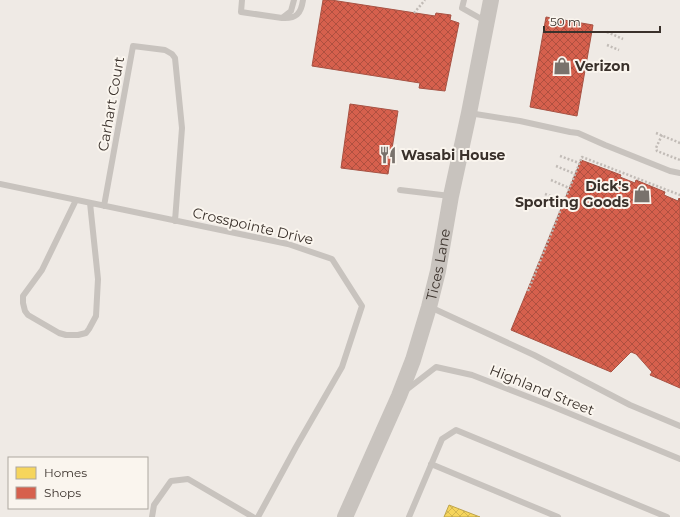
<svg xmlns="http://www.w3.org/2000/svg" width="680" height="517" font-family="Montserrat,sans-serif">
<defs>
<pattern id="homes-cross-hatch" width="8" height="8" patternUnits="userSpaceOnUse"><rect width="8" height="8" fill="#f6d55c"/><path d="M0 0l8 8M0 8l8-8" fill="none" stroke="#d4b750"/></pattern>
<pattern id="shops-cross-hatch" width="8" height="8" patternUnits="userSpaceOnUse"><rect width="8" height="8" fill="#d6604d"/><path d="M0 0l8 8M0 8l8-8" fill="none" stroke="#af5040"/></pattern>
</defs>
<rect width="100%" height="100%" fill="#efeae5"/>
<!-- homes -->
<path fill="url(#homes-cross-hatch)" stroke="#bea44d" d="M449,505L480,517H444Z"/>
<!-- shops -->
<path fill="url(#shops-cross-hatch)" stroke="#a75243" d="M323,0H331L435,16L436,13L451,15L450,20L459,23L445,91L419,88L420,83L312,66Z
M546,17L593,25L577,116L530,107Z
M350,104L398,111L388,174L341,168Z
M581,160L621,175L620,177L635,183L636,180L665,192L664,195L678,201L679,198L680,199V388L650,375L652,372L636,354L631,352L611,372L511,330Z"/>
<g fill="none" stroke-linecap="round" stroke-linejoin="round">
<!-- path -->
<path stroke="#c1bbb6" stroke-width="2.5" stroke-dasharray="2 2" stroke-linecap="butt" d="M414,13L425,0
M607,32L623,39
M607,45L619,50
M656,133L680,143
M662,135L656,148L657,151L680,160
M560,156L579,163
M556,166L575,174
M551,180L569,188
M545,194L564,201
M528,291L582,157L680,195"/>
<!-- service -->
<path stroke="#c8c3be" stroke-width="6" d="M242,0L241,12L282,18L291,11L294,0
M464,0L462,8L485,21
M282,18C296,19 301,14 303,0
M469,113L520,121L570,132L578,133L605,145L670,171L680,173
M0,184L288,244L332,259L362,306L342,367L296,447L258,517
M400,190L450,196
M76,200L42,270L23,296V303L25,311L28,315L59,333L66,335H78L86,333L89,329L96,316L98,279L90,203
M104,206L133,46L165,50L172,54L175,58L182,128L175,221
M430,307L534,355L630,405L680,426
M405,391L436,367L472,375L549,405L680,459
M431,464L558,517
M152,517L154,505L171,481L188,479L253,517
M409,517L442,439L456,430L667,517"/>
<!-- tertiary -->
<path stroke="#c8c3be" stroke-width="16" id="s1" d="M345,517L399,396L413,360L429,307L438,271L451,196L469,113L491,0"/>
</g>
<!-- icons -->
<defs>
<g id="shop-bare" transform="scale(1.38)"><path d="M-5-2.5h2.3a2.7 3.5 0 0 1 5.4 0H5L5.5 6h-11ZM-1.5-2.5h3a1.5 2.3 0 0 0-3 0Z" fill="#79726c" stroke="#faf5ee" stroke-width="2.5" paint-order="stroke"/></g>
<g id="restaurant-bare" transform="scale(1.38)"><path d="M-5-6h1v4h1v-4h1v4h1v-4h1v5L-1.5 .5V6h-2V.5L-5-1ZM5-6V6H3V1.5H1.5Q1.5-4 5-6Z" fill="#79726c" stroke="#faf5ee" stroke-width="2.5" paint-order="stroke"/></g>
</defs>
<g fill-rule="evenodd">
<use href="#shop-bare" x="562" y="66"/>
<use href="#restaurant-bare" x="388" y="155"/>
<use href="#shop-bare" x="642" y="194"/>
</g>
<g text-anchor="middle" dominant-baseline="central" stroke-width="4" stroke-linejoin="round" paint-order="stroke">
<!-- poi labels -->
<g font-size="14" font-weight="bold" fill="#3a312b" stroke="#faf5ee" text-anchor="start">
<text x="575" y="66">Verizon</text>
<text x="401" y="155">Wasabi House</text>
<text x="629" y="186" text-anchor="end">Dick's<tspan x="629" dy="16">Sporting Goods</tspan></text>
</g>
<!-- street labels -->
<g font-size="14" fill="#3a312b" stroke="#faf5ee">
<text transform="translate(111 104) rotate(-80)">Carhart Court</text>
<text transform="translate(253 226) rotate(13)">Crosspointe Drive</text>
<text stroke="none"><textPath href="#s1" startOffset="270">Tices Lane</textPath></text>
<text transform="translate(542 390) rotate(22)">Highland Street</text>
</g>
</g>
<!-- legend -->
<rect x="8" y="457" width="140" height="52" fill="#faf5ee" stroke="#ada7a0"/>
<rect x="16" y="467" width="20" height="12" fill="#f6d55c" stroke="#ada7a0"/>
<text x="44" y="477" font-size="12" fill="#3a312b">Homes</text>
<rect x="16" y="487" width="20" height="12" fill="#d6604d" stroke="#ada7a0"/>
<text x="44" y="497" font-size="12" fill="#3a312b">Shops</text>
<!-- scale -->
<path d="M544 26v6h116v-6" fill="none" stroke="#3a312b" stroke-width="2"/>
<text x="550" y="26" font-size="12" fill="#3a312b" stroke="#faf5ee" stroke-width="3" paint-order="stroke">50 m</text>
</svg>
